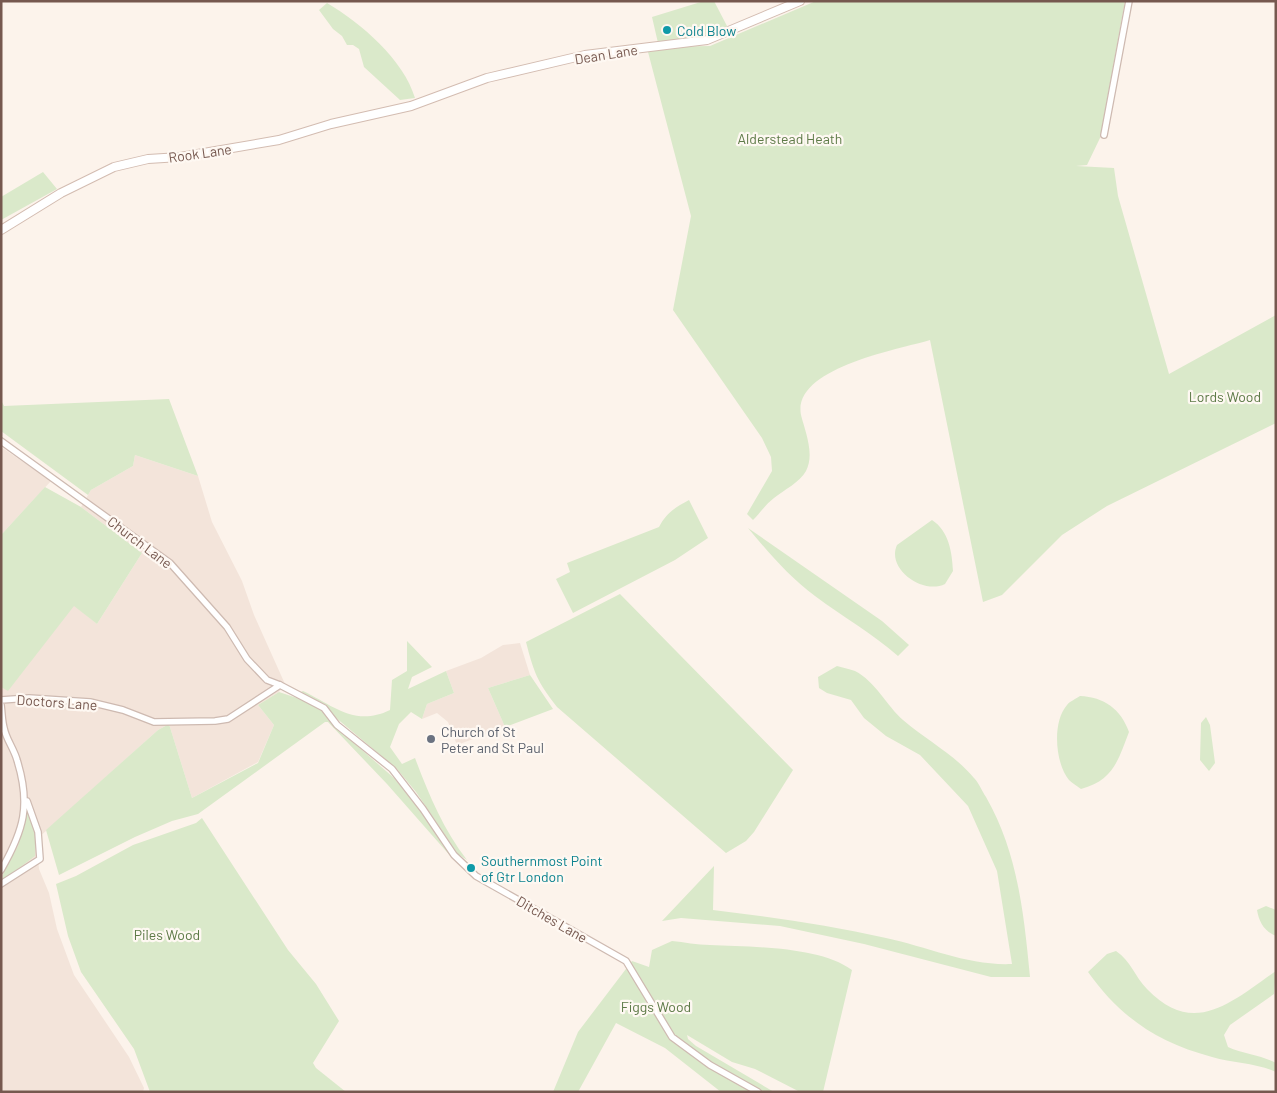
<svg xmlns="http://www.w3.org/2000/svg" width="1277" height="1093" font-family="Barlow,sans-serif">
<rect width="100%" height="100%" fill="#fcf3eb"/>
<!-- residential -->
<path fill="#f3e4da" d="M1,447L51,481L1,535Z
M135,455L198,476L212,522L242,581L254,615L285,684L279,692L258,705L274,725L258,762L192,798L169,724L158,730L36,840L39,869L49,893L57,929L74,975L129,1057L144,1088L143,1092H1V687L8,690L74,605L97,624L142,553L81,507L91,490L133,466Z
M520,643L530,675L488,688L505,727L457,745L448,722L437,713L422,719L427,704L454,693L446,671L481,658L503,645Z"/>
<!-- green -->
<path fill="#dae9ca" d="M704,1H714L727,26L724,31L671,42L658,43L652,17Z
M816,1H1125L1100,138L1087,165L1076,166L1114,168L1118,196L1169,374L1276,315V423L1107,506L1062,535L1002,595L983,602L930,340C897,350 792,368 801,415C805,431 815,454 806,471C800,482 784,490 774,498C766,504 760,513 753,520L747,514L772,471L771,457L762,438L673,310L691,216L648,52L652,47L710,46Z
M327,3C361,23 404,60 415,98L400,100L364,67L359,49L353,45H347L342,36L333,29L319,10Z
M43,172L57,189L1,220V197Z
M169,399L198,476L135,455L133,466L91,490L88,495L1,431V400L4,406Z
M45,487L81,507L142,553L97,624L74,606L8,691L1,687V535Z
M689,500L708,538L675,560L573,613L556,579L570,572L567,563L659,527C666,513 676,507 689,500Z
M932,520C949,531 952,552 953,571L945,584C923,595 886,569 897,545Z
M748,528L882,621L909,645L898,656C872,633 843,617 815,596C789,577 768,552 748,528Z
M620,594L793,770L754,832L746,841L726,853L557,707C537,681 534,673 526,642Z
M407,641L432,667L412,677L408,689L446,671L454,693L427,704L422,719L411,712L399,724L390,747L402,764L415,758C429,795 443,829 467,860L458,854L416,792L397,769L335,717L326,705L301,692L303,691C334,706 355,727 390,710L392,680L407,671Z
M837,666C843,668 850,669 855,671C875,681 887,706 903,720C926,740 954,754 974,778C979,783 982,791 986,797C1018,853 1024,915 1030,977H991L864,944L780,926L681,918L662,921L714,866L713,910C771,917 829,925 886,938C928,947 969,966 1012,964L997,871L968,806L920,755L886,736L864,718L851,700L827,693L819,688L818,677Z
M530,675L553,709L505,727L488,688Z
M279,692L300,699L321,710L338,729L394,778L417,806L453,859L387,784L328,722H325L198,814L172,821L135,837L59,875L46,830L158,730L169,724L192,798L258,763L274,725L258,705Z
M1080,696C1104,697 1121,709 1129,732C1118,760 1114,780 1081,789C1077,786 1072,783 1069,780C1055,763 1052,722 1067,705C1070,701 1076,699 1080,696Z
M1206,717L1210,725L1215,763L1209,771L1200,760L1201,723Z
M27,807L36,834L35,856L2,881L4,870L18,846Z
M202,818L288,950L316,984L339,1021L313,1063L316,1068L346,1092H150L134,1049L81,972L68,936L56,884L76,876L133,845L196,823Z
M1266,906L1276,910V936C1264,931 1259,922 1257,910Z
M672,941C684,942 697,945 710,945C750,947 819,946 852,970L823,1092H800L755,1069L732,1062L687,1035L688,1039L696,1046L774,1092H721L665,1048L616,1023L578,1092H553L578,1032L632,961L649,967L652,950Z
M1116,951C1131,961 1135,977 1147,989C1194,1038 1231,1002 1276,971L1274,994L1230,1025L1224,1035L1228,1047C1243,1054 1261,1055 1276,1063V1072C1256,1063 1233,1063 1212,1057C1157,1042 1121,1018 1088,972L1107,954Z"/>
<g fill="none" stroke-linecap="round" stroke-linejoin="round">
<!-- minor casing -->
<g stroke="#cebab1" stroke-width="8">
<path id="minor" d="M1104,135L1129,1
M1,441L170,563L227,627L247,659L267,680L280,685L324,708L337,725L392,769L423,809L454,855L476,876L626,961L672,1037L710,1065L758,1092
M1,700L29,698L90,702L123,710L154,722L215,721L228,719L280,685
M1,705C2,712 2,721 4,728C6,739 14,749 17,760C31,805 24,830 1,870
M1,884L40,859L38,832L27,801"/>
</g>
<!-- secondary casing -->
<g stroke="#d3bcb1" stroke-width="10">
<path id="secondary" d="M1,230L61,193L114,167L148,159L180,157L279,140L331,124L411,106L487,78L585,55L707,40L800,1"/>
</g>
<!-- minor -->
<use href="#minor" stroke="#fff" stroke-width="5.5"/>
<!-- secondary -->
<use href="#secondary" stroke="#fff" stroke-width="8"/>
</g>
<!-- markers -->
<g fill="#0f9aa8" stroke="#fef8f2" stroke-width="2">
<circle cx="667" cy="30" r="5"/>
<circle cx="471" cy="868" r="5"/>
</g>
<circle fill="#6b7280" stroke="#fef8f2" stroke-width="2" cx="431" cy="739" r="5"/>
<g text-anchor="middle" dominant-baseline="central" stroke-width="4.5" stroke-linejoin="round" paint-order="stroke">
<!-- culture labels -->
<g font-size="14" fill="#0d838f" stroke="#fef8f2" text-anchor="start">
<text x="677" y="30">Cold Blow</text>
<text x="481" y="860">Southernmost Point<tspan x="481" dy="16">of Gtr London</tspan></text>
</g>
<!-- street labels -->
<g font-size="14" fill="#76584f" stroke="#fef8f2">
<text transform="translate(606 54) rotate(-9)">Dean Lane</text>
<text transform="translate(200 153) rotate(-8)">Rook Lane</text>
<text transform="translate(140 542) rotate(37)">Church Lane</text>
<text transform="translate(57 702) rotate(4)">Doctors Lane</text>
<text transform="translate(552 919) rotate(30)">Ditches Lane</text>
</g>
<!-- park labels -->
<g font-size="14" fill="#5d7a47" stroke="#fef8f2">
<text x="790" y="138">Alderstead Heath</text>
<text x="1225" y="396">Lords Wood</text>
<text x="167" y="934">Piles Wood</text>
<text x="656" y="1006">Figgs Wood</text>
</g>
<!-- worship labels -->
<g font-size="14" fill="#5b616d" stroke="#fef8f2" text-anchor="start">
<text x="441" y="731">Church of St<tspan x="441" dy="16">Peter and St Paul</tspan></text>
</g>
</g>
<!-- border -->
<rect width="1277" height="1093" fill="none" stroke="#76584f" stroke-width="5"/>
</svg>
